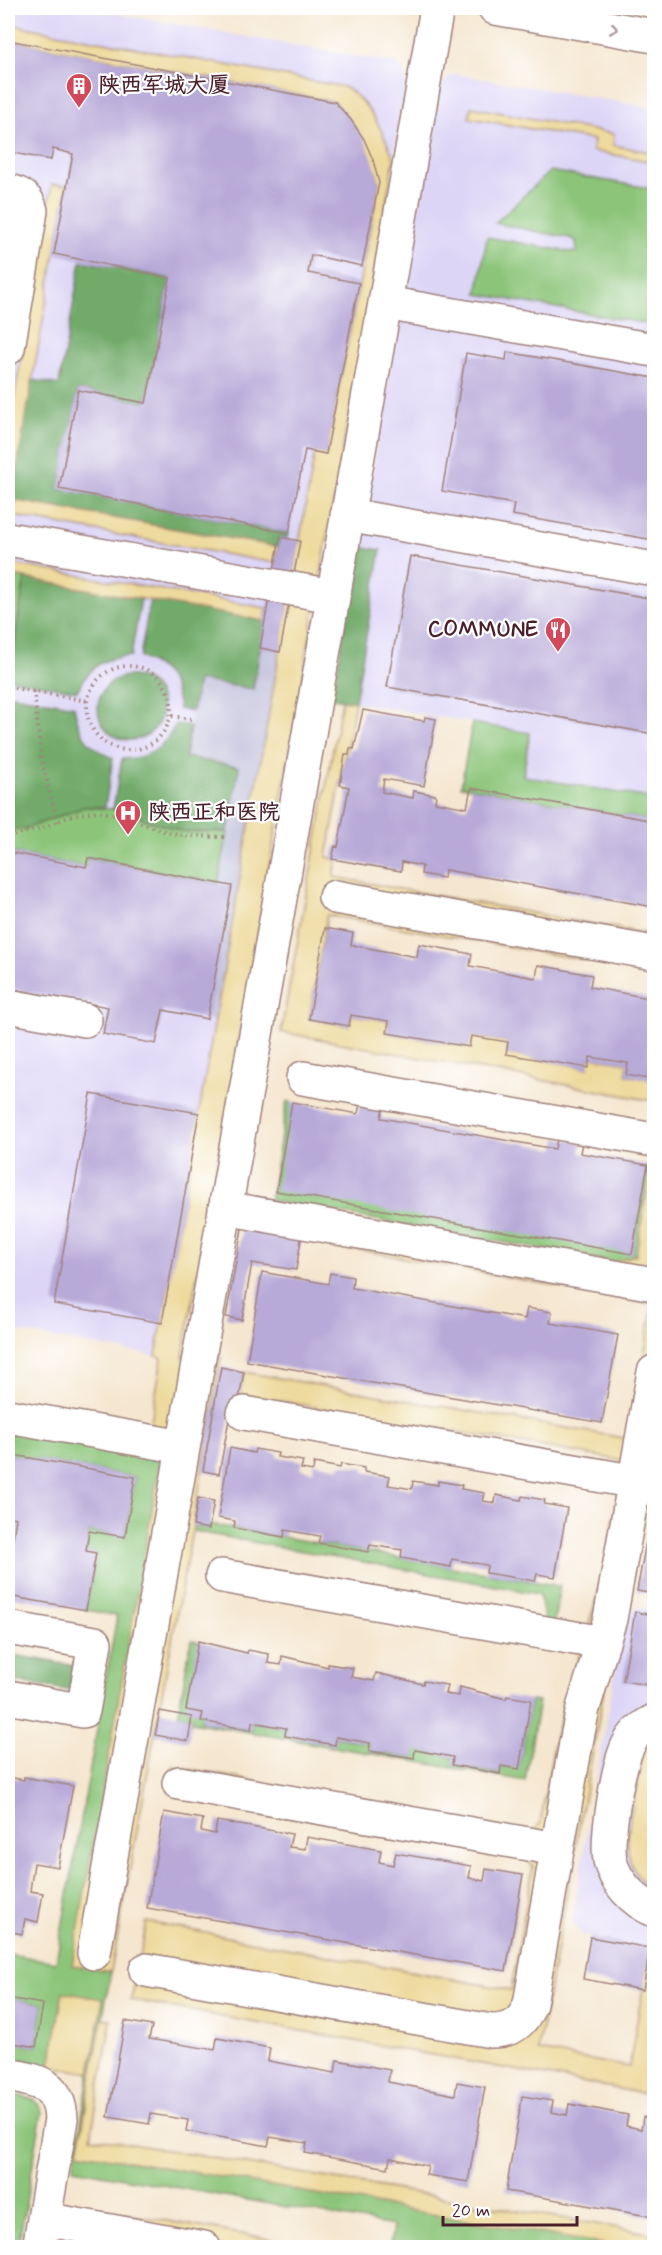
<svg xmlns="http://www.w3.org/2000/svg" width="662" height="2255" font-family="Mynerve,'LXGW WenKai TC',sans-serif">
<rect width="100%" height="100%" fill="#fff"/>
<filter id="ink" filterUnits="userSpaceOnUse"><feTurbulence type="fractalNoise" baseFrequency=".0167" numOctaves="2"/><feDisplacementMap in="SourceGraphic" scale="12" xChannelSelector="R" yChannelSelector="G"/><feConvolveMatrix kernelMatrix="1 2 1 2 8 2 1 2 1" color-interpolation-filters="sRGB"/></filter>
<filter id="wash" filterUnits="userSpaceOnUse"><feTurbulence type="fractalNoise" baseFrequency=".008" numOctaves="4" result="noise"/><feDisplacementMap in="SourceGraphic" scale="24" xChannelSelector="R" yChannelSelector="G"/><feGaussianBlur stdDeviation="1.35" result="paint"/><feColorMatrix in="noise" values="0 0 0 0 0 0 0 0 0 0 0 0 0 0 0 0 0 1.4 0 .05"/><feComposite in="paint" operator="in"/></filter>
<g filter="url(#wash)">
<rect width="100%" height="100%" fill="#f5e6cf"/>
<!-- built -->
<path fill="#ddd5f6" d="M8,8H84L394,63L402,69L407,82L394,158L362,266L326,454L315,452L156,1356L8,1330Z
M455,74L654,108V907L456,872L471,789L461,786L472,723L332,698L440,88L447,78Z
M635,1607L654,1611V1949L582,1935L573,1922V1915L623,1627Z"/>
<!-- industrial -->
<path fill="#c2c1dc" d="M260,648L280,652L215,1020L207,1019L232,886L218,883L239,767L184,757L198,680L252,689Z"/>
<!-- green -->
<path fill="#8cc579" stroke="#6b7252" stroke-width="1.5" d="M550,171L654,189V325L477,294L487,237L577,253L576,241L570,238L495,223Z
M8,575L25,578L8,675Z
M472,723L530,733L523,776L654,799V821L461,786Z
M84,807L113,809L184,832H228L218,883L89,858L86,867L8,852V829H25Z
M287,1101L632,1254L648,1165L651,1166L636,1256L613,1262L270,1201Z
M8,1432L161,1459L72,1965L111,1972L78,2152L619,2247H390L393,2226L73,2169L102,2000L63,1993L50,2066L8,2058V2042L36,2047L43,2004L8,1998V1954L56,1962L117,1616L86,1610L96,1553L86,1551L89,1531L125,1537L135,1477L8,1454Z
M210,1524L560,1586L553,1628L546,1627L539,1594L192,1531L193,1526L209,1529Z
M191,1640L198,1641L203,1713L201,1721L251,1730L252,1722L286,1728L335,1744L336,1737L370,1743L369,1751L414,1758L415,1750L453,1757L452,1765L499,1774L501,1766L519,1768L531,1700L539,1701L525,1781L192,1722V1717L178,1715Z
M8,2094L34,2099L41,2108L42,2113L18,2247H8Z"/>
<!-- forest -->
<path fill="#71aa69" stroke="#5e644a" stroke-width="1.5" d="M81,261L170,278L146,403L78,390L59,489L289,533L287,538L280,537L278,547L11,500L32,380L59,385Z
M359,547L381,550L355,702L332,698Z
M25,578L141,599L131,656C102,658 91,665 77,691L8,679Z
M150,600L265,621L253,689L198,680L192,711L179,709C175,680 166,669 140,657Z
M98 708a32 32 0 1 1 64 0a32 32 0 1 1-64 0Z
M8,694L74,706C79,735 87,746 113,758L105,807H84L25,829H8Z
M176,724L190,727L185,757L239,767L228,832H184L113,809L122,759C151,758 162,749 176,724Z
M8,1654L76,1666L72,1691L8,1680Z"/>
<!-- sand -->
<path fill="#eeda9e" stroke="#9c7c64" stroke-width="1.5" d="M8,24L344,87C371,103 382,131 394,158L183,1357H221L193,1526L111,1972L72,1965L161,1459L145,1456L162,1358L156,1356L315,452L326,454L379,183C370,151 358,127 335,102L8,40Z
M471,107L614,134L613,145L654,153V162L592,151L594,140L469,118Z
M52,184L67,186L11,500L278,547L275,563L8,515V434Z
M8,563L267,608L265,621L8,575Z
M342,700L355,702L327,857L337,860L334,877L654,935V972L327,915L309,1019L349,1026L351,1015L389,1021L387,1033L468,1047L471,1036L508,1042L507,1054L588,1068L590,1057L628,1063L626,1075L654,1080V1101L281,1032Z
M654,1148V1466L614,1635L538,2051L629,2067L650,1948L654,1949V2081L652,2095L131,2000L147,1922L511,1990L533,1867L526,1859L168,1791L172,1766L530,1833L540,1824L556,1733L600,1587L625,1461L240,1394L244,1372L629,1439L653,1304L301,1239L302,1234L613,1262L636,1255Z
M654,1737V1891C621,1869 626,1842 632,1807C636,1790 639,1773 642,1756L645,1749Z
M63,1992L103,1999L90,2073L50,2066Z
M102,2018L111,2020L91,2137L654,2234V2247H619L78,2152Z
M87,2207L315,2247L93,2248L80,2245Z"/>
<g id="blocks">
<!-- building -->
<path fill="#b7a9d8" d="M8,40L335,102L351,120L364,139L373,160L379,183L362,266L311,255L308,273L359,283L326,454L305,450L289,533L59,489L78,390L146,403L170,278L54,254L73,154L53,149L51,160L8,152Z
M507,352L654,378V540L512,515L514,504L442,491L466,353L506,360Z
M280,537L300,541L280,652L260,648Z
M410,556L654,599V734L387,687Z
M363,710L424,721L425,717L436,719L424,786L384,779L382,792L413,798L414,791L436,795L435,802L467,808L471,788L654,821V907L445,870L444,878L421,874L422,866L402,862L401,871L332,859L335,846L338,847L349,787L340,785L345,754L349,755L350,748L354,749Z
M8,852L86,867L88,858L232,886L207,1019L163,1010L156,1044L103,1034L108,1007L8,988Z
M325,928L353,933L351,945L417,957L419,944L472,954L470,966L536,978L538,965L592,975L590,987L654,999V1080L626,1075L628,1063L590,1057L588,1068L506,1054L508,1042L471,1036L469,1047L387,1033L389,1021L351,1015L349,1026L309,1019Z
M91,1094L199,1113L162,1323L54,1304Z
M292,1102L358,1114L360,1103L383,1107L381,1118L555,1149L557,1138L582,1142L580,1153L648,1165L632,1254L276,1191Z
M243,1223L302,1234L296,1270L252,1263L242,1320L226,1317Z
M262,1272L328,1284L330,1273L353,1277L352,1288L525,1319L527,1308L552,1312L550,1323L618,1335L602,1423L247,1361Z
M221,1367L244,1372L236,1415L230,1414L219,1474L203,1471Z
M230,1448L254,1453L255,1449L278,1453L277,1457L303,1461L301,1469L313,1471L314,1463L340,1468L341,1464L364,1468V1472L390,1476L388,1485L412,1489L413,1481L438,1485V1481L462,1485L461,1489L485,1493L483,1501L495,1503L496,1495L521,1500L522,1496L545,1500L544,1504L567,1508L555,1577L537,1574L535,1581L486,1573L487,1565L452,1559L451,1567L401,1558L402,1550L370,1545L368,1552L318,1543L320,1536L285,1530L284,1537L234,1528L235,1521L218,1518Z
M8,1454L135,1477L125,1537L89,1531L86,1551L96,1553L86,1610L8,1596V1537L13,1538L16,1518L8,1516Z
M198,1498L214,1501L209,1529L193,1526Z
M651,1515L654,1516V1594L637,1591Z
M635,1612L654,1615V1686L623,1681Z
M198,1641L247,1653L248,1650L269,1654L268,1663L281,1665L282,1656L328,1667V1664L353,1668L351,1677L374,1681L376,1673L423,1684L424,1681L447,1685L445,1694L459,1696L460,1687L506,1699L507,1696L531,1700L519,1769L501,1766L500,1774L452,1765L453,1757L415,1750L414,1758L369,1751L370,1743L336,1737L335,1745L285,1736L286,1728L252,1722L251,1730L201,1721L203,1713L186,1710Z
M160,1711L192,1717L188,1741L155,1735Z
M8,1777L24,1780V1777L73,1786L58,1867L34,1863L30,1891L43,1893L38,1922L25,1919L22,1934L8,1931Z
M164,1812L203,1819L201,1831L215,1834L217,1821L292,1834L289,1847L305,1849L307,1837L381,1850L379,1862L393,1865L396,1853L471,1866L469,1878L484,1881L486,1869L523,1875L506,1971L147,1908Z
M590,1937L650,1948L643,1990L583,1979Z
M8,1998L43,2004L36,2047L8,2042Z
M125,2021L152,2026L149,2039L215,2050L217,2038L270,2048L268,2061L335,2073L337,2060L390,2070L388,2082L455,2095L457,2082L485,2087L468,2182L426,2175L428,2166L390,2158L388,2168L305,2153L307,2143L270,2137L268,2146L186,2131L188,2120L151,2114L149,2124L108,2117Z
M522,2096L553,2101L551,2112L567,2115L569,2104L628,2115L626,2126L641,2129L643,2117L654,2119V2217L506,2191Z"/>
</g>
</g>
<g filter="url(#ink)">
<use href="#blocks" fill-opacity="0" stroke="#a0827d" stroke-width="1.5"/>
<g fill="none" stroke-linecap="round" stroke-linejoin="round">
<!-- minor casing -->
<g stroke="#a0827d" stroke-width="36">
<path id="minor" d="M495,8L654,36
M8,191C20,193 28,197 31,211L8,348
M385,303L654,350
M347,515L654,569
M8,539L333,596
M335,897L654,953
M8,1006L85,1020
M303,1078L654,1140
M225,1208L654,1284
M244,1413L654,1485
M8,1416L183,1447
M222,1576L603,1643
M8,1628L95,1643L83,1711L8,1697
M654,1721C645,1725 635,1733 630,1742C618,1760 606,1838 610,1860C615,1882 634,1902 654,1910
M179,1783L557,1849
M94,1953L437,8
M146,1970L491,2031C512,2031 523,2023 530,2004L576,1743L583,1708L610,1619L654,1372
M8,2075C38,2081 59,2083 61,2119L39,2248
M44,2219L204,2248"/>
</g>
<!-- path -->
<path stroke="#a0827d" stroke-width="4" stroke-dasharray="1.5 4.5" stroke-linecap="butt" d="M87 708a42 42 0 1 1 84 0a42 42 0 1 1-84 0Z
M8,687L88,701
M34,691L41,757L57,822
M172,716L191,719
M8,836L37,830L73,815L97,811L122,816L166,832L188,836L224,837"/>
<!-- minor -->
<use href="#minor" stroke="#fff" stroke-width="33"/>
</g>
<!-- one-way arrows -->
<defs><path id="oneway-chevron" d="M-2-3.5L2.5 0L-2 3.5" fill="none" stroke-width="1.6" stroke-linecap="round" stroke-linejoin="round" transform="scale(1.5)"/></defs>
<use stroke="#ae9aa0" href="#oneway-chevron" transform="translate(614 29) rotate(10)"/>
</g>
<!-- icons -->
<defs>
<g id="building-pin" transform="scale(1.35)"><path d="M0 17L-7.5 6A9.5 9.5 0 1 1 7.5 6Z" fill="#d1495b" stroke="#fff"/><path d="M-4-6H4V6H1V3H-1V6H-4ZM-2.5-4.3h1.7v1.8h-1.7ZM.8-4.3h1.7v1.8H.8ZM-2.5-1h1.7V.8h-1.7ZM.8-1h1.7V.8H.8Z" fill="#fff"/></g>
<g id="restaurant-pin" transform="scale(1.35)"><path d="M0 17L-7.5 6A9.5 9.5 0 1 1 7.5 6Z" fill="#d1495b" stroke="#fff"/><path d="M-5-6h1v4h1v-4h1v4h1v-4h1v5L-1.5 .5V6h-2V.5L-5-1ZM5-6V6H3V1.5H1.5Q1.5-4 5-6Z" fill="#fff"/></g>
<g id="hospital-pin" transform="scale(1.35)"><path d="M0 17L-7.5 6A9.5 9.5 0 1 1 7.5 6Z" fill="#d1495b" stroke="#fff"/><path d="M-5-5h3v3.5h4V-5h3V5h-3V1.5h-4V5h-3Z" fill="#fff"/></g>
</defs>
<g fill-rule="evenodd">
<use href="#building-pin" x="79" y="86"/>
<use href="#restaurant-pin" x="558" y="630"/>
<use href="#hospital-pin" x="128" y="813"/>
</g>
<g text-anchor="middle" dominant-baseline="central" stroke-width="4.5" stroke-linejoin="round" paint-order="stroke">
<!-- poi labels -->
<g font-size="22" font-weight="bold" fill="#4a1f2b" stroke="#fff" text-anchor="start">
<text x="98" y="86">陕西军城大厦</text>
<text x="538" y="630" text-anchor="end">COMMUNE</text>
<text x="148" y="813">陕西正和医院</text>
</g>
</g>
<!-- margin -->
<rect width="662" height="2255" fill="none" stroke="#fff" stroke-width="30"/>
<!-- scale -->
<path d="M443 2216v9h134v-9" fill="none" stroke="#4a1f2b" stroke-width="3"/>
<text x="452" y="2216" font-size="18" fill="#4a1f2b" stroke="#ffffff" stroke-width="4.5" paint-order="stroke">20 m</text>
</svg>
